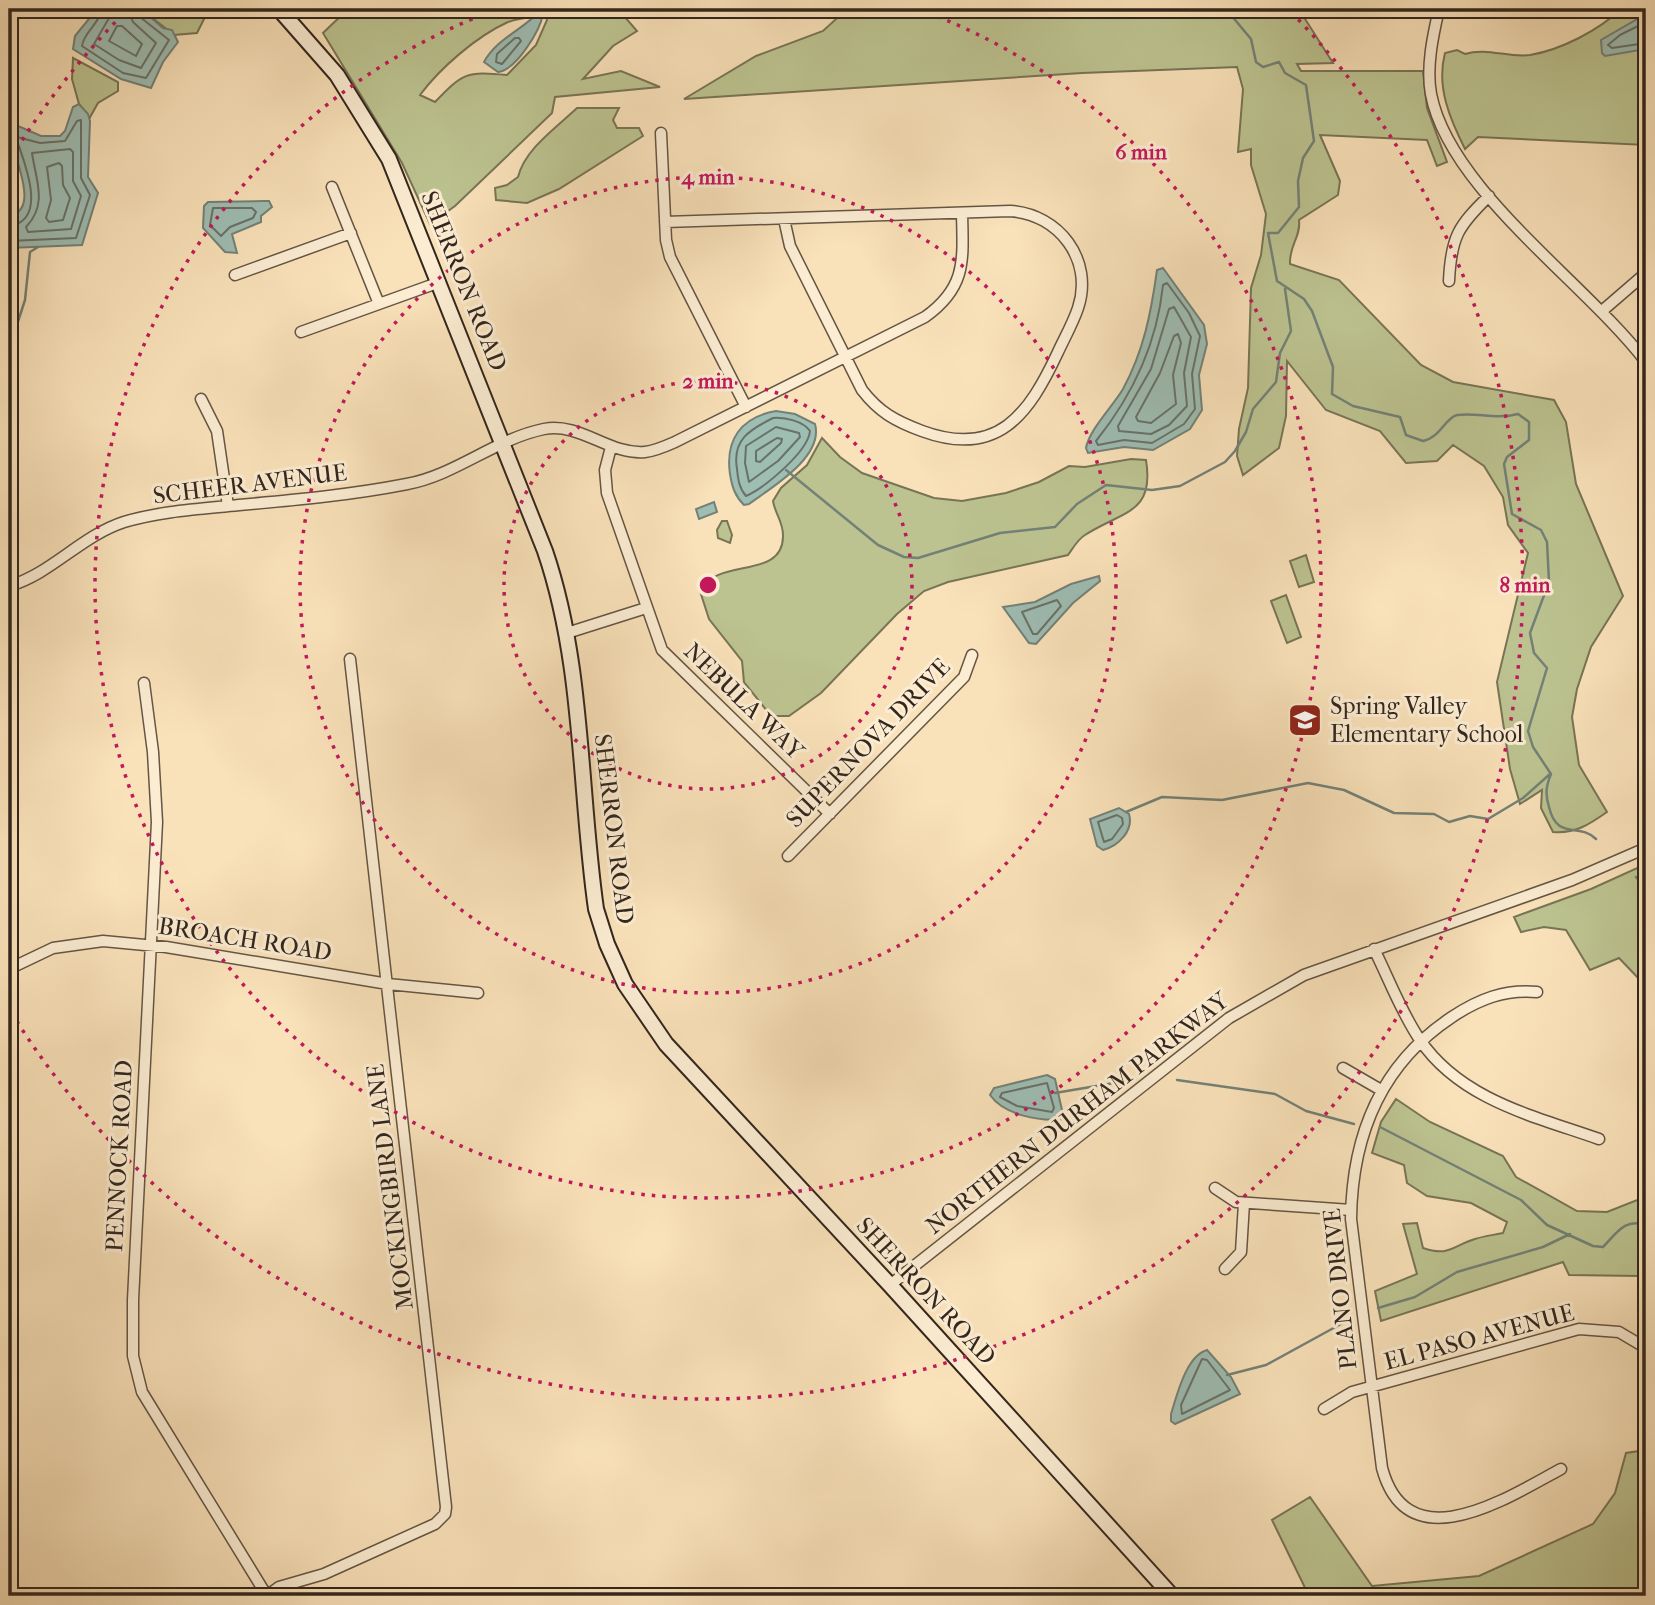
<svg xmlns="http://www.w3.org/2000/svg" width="1655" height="1605" font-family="'IM FELL French Canon',serif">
<rect width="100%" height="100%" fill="#f9e1b9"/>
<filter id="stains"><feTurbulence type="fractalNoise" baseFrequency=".00286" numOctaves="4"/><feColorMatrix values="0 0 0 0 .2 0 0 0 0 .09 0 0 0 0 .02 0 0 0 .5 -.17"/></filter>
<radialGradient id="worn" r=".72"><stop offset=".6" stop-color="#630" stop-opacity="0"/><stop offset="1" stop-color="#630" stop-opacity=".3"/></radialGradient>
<!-- green -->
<path fill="#bcc390" stroke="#787456" stroke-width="2" d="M141,9H209L197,33L174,35Z
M348,9H536C522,23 523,16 508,22C477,36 440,68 420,95L435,102C463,73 466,71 507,75L536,45L547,20L543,9H629L624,16L637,31L613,46L583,79L621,71L660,87L555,97L552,113L455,206L430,224L402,163L323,33Z
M847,9H1302L1300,11L1333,63L1297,64L1301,71H1423L1427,108L1447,162L1437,166L1427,140L1320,135L1340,181L1338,195L1299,220C1301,237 1289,245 1290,264L1339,280L1421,365L1453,382L1554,400L1566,422L1576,484L1623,596L1591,647L1577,689L1572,717L1579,765L1607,812C1590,824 1575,834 1553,832L1541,808L1542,790L1520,804L1510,769L1497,682L1528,553L1508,525L1503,497L1484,466L1453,445L1437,461L1406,463L1380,431L1326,410L1287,361L1286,416L1279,448L1243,475L1237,456L1239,429L1248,388L1251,288L1261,255L1266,214L1251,165V149L1238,152L1243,89L1237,67L1082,73L684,99L756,56L823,31Z
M1621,9H1646V145L1478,137L1465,149C1450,119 1436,87 1445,53L1457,50L1465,54C1487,47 1508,58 1530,55C1561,50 1599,30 1621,9Z
M73,58L118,82V91L98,103L89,119L79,104L72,79Z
M577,108H619L613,120L617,128H639L643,136L559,189L527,203L496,200L495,188L507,185L518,177C525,149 556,128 577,108Z
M822,438L840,457L862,473L934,498L962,501L1006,493L1039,482L1069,466L1085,467L1131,459L1146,460C1155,514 1122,511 1085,535C1078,539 1073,548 1068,555L948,582L924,591L897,614L821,693L789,716H771L744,682L742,661L709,619L700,591C717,557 782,580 783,537C784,523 775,514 773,501L781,488L807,465Z
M722,521H727L732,535L730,543L718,538L717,530Z
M1306,555L1314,582L1299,587L1290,561Z
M1286,595L1301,637L1287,643L1271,601Z
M1646,864V1039L1639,1029L1640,980L1619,958L1590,970L1566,930L1544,927L1521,932L1514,917L1591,889Z
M1396,1099L1430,1122L1503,1156L1516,1177L1577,1211L1607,1212L1640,1199L1646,1190V1281L1639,1276L1569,1275L1563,1262L1381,1321L1375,1291L1417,1274L1403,1224L1417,1223L1423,1248C1449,1257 1452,1246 1475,1239C1484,1236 1494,1235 1503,1233L1507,1222L1471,1203L1427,1196L1407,1183L1404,1165L1372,1153L1381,1122Z
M1646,1450V1596H1309L1272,1520L1310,1497L1372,1586L1479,1576L1593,1524L1615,1493L1626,1453Z"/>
<!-- water -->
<path fill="#9ebdb3" stroke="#738177" stroke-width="2" d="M97,9H141L163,28L172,30L178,42L163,62L151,88L121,79L73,49L75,36Z
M541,10L543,14C540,31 516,70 498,72L484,62C497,38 523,30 541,10Z
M1646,14V49L1605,56L1602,53L1601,40Z
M79,104L88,114L90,121L88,177L98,193L82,245L9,248V222C14,216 20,212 23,205C30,186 9,145 9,122L41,136H60L65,131L73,107Z
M264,201H269L272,207L261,216V222L232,234L237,253L225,252L203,228L204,206L208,202Z
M1163,268L1204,325L1207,344L1199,375L1202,410L1190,429L1153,450L1124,447L1088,453L1086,448C1089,430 1113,406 1123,389C1144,350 1151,313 1157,270Z
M776,411L795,414L815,424C824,457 772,487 749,504L744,505C735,496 732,487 730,474C725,440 741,417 776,411Z
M714,502L717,512L699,519L696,509Z
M1099,576L1100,581L1073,603L1036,644L1029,643L1003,607L1035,602L1071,584Z
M1119,808L1129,814C1134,831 1118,846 1103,850L1097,846L1090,819Z
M1047,1075L1055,1079L1064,1119C1040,1122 1004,1115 990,1095L994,1088Z
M1207,1350L1231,1377L1240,1394L1175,1424L1171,1421V1414C1177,1395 1186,1356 1207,1350Z"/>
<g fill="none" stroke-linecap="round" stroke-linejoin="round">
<!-- shore -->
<path stroke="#687268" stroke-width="2" d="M102,9C100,23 83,33 82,46L123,73L146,78L169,40L140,17L137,9
M111,9L109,18L94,44L119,60L141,68L156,43L133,22L128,9
M1646,22L1620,35L1608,45L1612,48L1646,43
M122,26L142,44L136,56L109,41L117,26Z
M515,38H519L521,41L502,64L496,62L497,54Z
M9,130L17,137L40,143L65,141L77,121L81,120V178L90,195L76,238L9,241
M9,139L16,138C23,159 50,221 9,226
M70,149L73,152V181L81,196L71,229L28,232L26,227C48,204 36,181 32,153Z
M59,163L62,166L63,185L70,198L63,220L49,222L46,218L51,200L47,167Z
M213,208H252L256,212L253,218L230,227L221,236L210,225Z
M1167,283L1189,313L1200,336L1192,374L1195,409L1184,424L1152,443L1124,440L1098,445L1096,441C1133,395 1157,343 1163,285Z
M1174,307L1191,337L1184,373L1187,406L1169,425L1151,434L1119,431L1118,426L1151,369L1169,309Z
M1178,334L1181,343L1173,375L1176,404L1151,423L1138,421L1136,417L1160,373L1174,336Z
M773,418C785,417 803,421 810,431C808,452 764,488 746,496C739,488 738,479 737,469C732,440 749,430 773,418Z
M776,427L799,433L800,437L778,461L749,482L745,463L746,446Z
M777,438L782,439L781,443L760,462L756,461V451Z
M1057,600L1061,606L1037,634H1033L1022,612Z
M1117,815L1122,818L1123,824L1112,839L1104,842L1098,822Z
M1047,1083L1054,1108L1052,1112L1017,1106L1000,1097L1002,1093Z
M1202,1359L1207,1360L1230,1390L1182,1414L1181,1405Z"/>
<!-- stream -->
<path stroke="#738177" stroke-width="2.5" d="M1226,9L1251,39L1256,62L1263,67L1279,62L1285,73L1306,85L1314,141L1303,158L1298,181L1299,207L1278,233H1268L1277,281L1304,299L1312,311L1333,367L1332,394L1353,406L1400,417L1406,435L1423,441C1441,437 1445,418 1457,415C1477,412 1495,420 1518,414L1529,422V440L1507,457L1504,464L1512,514L1541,530L1547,542L1549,582L1530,633L1534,653L1547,668L1528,731L1533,747L1551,774C1546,786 1545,794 1549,807C1557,841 1579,822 1596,839
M9,349L25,300L30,252L38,247
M786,470L878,545L904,557L918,558L1000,533L1055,527L1077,504L1106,485L1152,490L1180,486L1225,462L1235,451L1246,432L1253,409L1276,382L1280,353L1291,331L1285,289
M1126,812L1162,797L1222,800L1308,783L1344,790L1394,813L1434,814L1449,822L1470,816L1488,819L1523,798L1550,774
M1636,877L1646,887
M1177,1080L1275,1094L1306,1111L1354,1124
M1055,1093L1114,1083
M1380,1127L1521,1200L1547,1225L1593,1246L1603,1247C1615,1235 1626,1216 1646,1226
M1378,1308L1415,1297L1457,1272L1543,1247L1570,1234
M1227,1375L1266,1365L1350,1319"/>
<!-- minor casing -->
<g stroke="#645544" stroke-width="13">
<path id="minor" d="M1439,9C1433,35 1426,67 1431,94C1449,189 1586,283 1646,362
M1486,9H1505
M661,133L666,240L670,257L746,407
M332,187L379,304
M665,222L1010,211C1059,214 1094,260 1078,308C1073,323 1065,337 1058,352C1029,414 998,459 922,431C895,421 879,412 862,390L790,246L784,219
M235,275L351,233
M1449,281C1451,237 1458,226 1489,196
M1602,311L1646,273
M301,332L440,282
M201,399L217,431L228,506
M611,447L605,470L607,493L662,650L830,814
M9,586C51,574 81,536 124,522C161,511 200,509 239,505C295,500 351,495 407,484C456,475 495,439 544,429C580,422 609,455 645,452C655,451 666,446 675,442L925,317C967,287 963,260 962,213
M567,633L646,608
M144,683L153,752L157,822L133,1300V1356L142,1392L267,1596
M788,856L964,677L972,655
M1374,949C1389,979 1401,1012 1420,1040C1461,1100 1534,1116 1599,1139
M9,969L53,948L103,941L166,947L388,984L478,993
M1537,992C1505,989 1479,999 1452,1017C1381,1064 1352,1136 1351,1219L1382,1468C1408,1564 1510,1496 1561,1469
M1343,1068L1381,1090
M1215,1188L1236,1202L1351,1210
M1225,1269L1241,1252L1244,1203
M890,1285L1229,1018L1304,975L1572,880L1646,848
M1324,1409L1352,1392L1579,1329L1619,1332L1646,1348
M267,1596L279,1587L324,1574L435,1524L445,1514L446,1507L350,659"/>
</g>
<!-- secondary casing -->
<g stroke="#33261d" stroke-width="18">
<path id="secondary" d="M279,9L337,75L389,159L545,551C584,665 579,790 596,909L607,944L625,984L666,1044L890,1285L1172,1596"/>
</g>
<!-- minor -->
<use href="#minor" stroke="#fbecd2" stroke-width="10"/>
<!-- secondary -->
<use href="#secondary" stroke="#fbecd2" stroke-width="14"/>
</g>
<!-- distance rings -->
<g fill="none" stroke="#c2185b" stroke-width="3.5" stroke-dasharray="3.5 7">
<circle cx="708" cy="585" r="204"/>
<circle cx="708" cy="585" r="408"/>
<path d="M918 9A613 613 0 1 1 498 9"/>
<path d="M11 158A817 817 0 0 1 125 12M1291 12A817 817 0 1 1 11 1012"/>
</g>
<!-- icons -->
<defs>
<g id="school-square" transform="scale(1.75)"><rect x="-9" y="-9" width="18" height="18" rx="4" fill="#8f2418" stroke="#fbecd2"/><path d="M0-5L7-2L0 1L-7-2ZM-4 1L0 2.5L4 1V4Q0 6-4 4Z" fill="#fff"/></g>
</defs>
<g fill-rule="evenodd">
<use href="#school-square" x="1305" y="720"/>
</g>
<g text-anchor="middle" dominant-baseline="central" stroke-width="6" stroke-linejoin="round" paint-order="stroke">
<!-- street labels -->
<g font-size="24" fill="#33261d" stroke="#fbecd2">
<text transform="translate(464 281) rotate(68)">SHERRON ROAD</text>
<text transform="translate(250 484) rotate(-7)">SCHEER AVENUE</text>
<text transform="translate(744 701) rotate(44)">NEBULA WAY</text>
<text transform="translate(868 743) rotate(-46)">SUPERNOVA DRIVE</text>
<text transform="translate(614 829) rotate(83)">SHERRON ROAD</text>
<text transform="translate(245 939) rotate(9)">BROACH ROAD</text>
<text transform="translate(1077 1113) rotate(-38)">NORTHERN DURHAM PARKWAY</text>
<text transform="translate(119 1156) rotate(-87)">PENNOCK ROAD</text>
<text transform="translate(390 1187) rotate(-97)">MOCKINGBIRD LANE</text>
<text transform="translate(1340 1289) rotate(-96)">PLANO DRIVE</text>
<text transform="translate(926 1291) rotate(47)">SHERRON ROAD</text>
<text transform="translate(1479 1337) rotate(-15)">EL PASO AVENUE</text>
</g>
<!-- poi labels -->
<g font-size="24" fill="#33261d" stroke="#fbecd2" text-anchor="start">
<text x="1330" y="706">Spring Valley<tspan x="1330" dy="28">Elementary School</tspan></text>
</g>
</g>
<circle cx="708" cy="585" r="10" fill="#c2185b" stroke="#fbecd2" stroke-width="3.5"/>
<g font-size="21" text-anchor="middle" font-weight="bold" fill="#c2185b" stroke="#fbecd2" stroke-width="6" stroke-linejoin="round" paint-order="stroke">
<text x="1141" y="159">6 min</text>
<text x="708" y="184">4 min</text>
<text x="708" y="388">2 min</text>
<text x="1525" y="592">8 min</text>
</g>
<!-- margin -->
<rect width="1655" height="1605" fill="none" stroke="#f9e1b9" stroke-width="35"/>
<rect x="10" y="10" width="1634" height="1584" fill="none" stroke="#33261d" stroke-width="3.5"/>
<rect x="18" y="18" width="1620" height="1570" fill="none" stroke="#33261d" stroke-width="2"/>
<rect width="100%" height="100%" filter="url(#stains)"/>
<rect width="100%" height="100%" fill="url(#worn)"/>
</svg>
